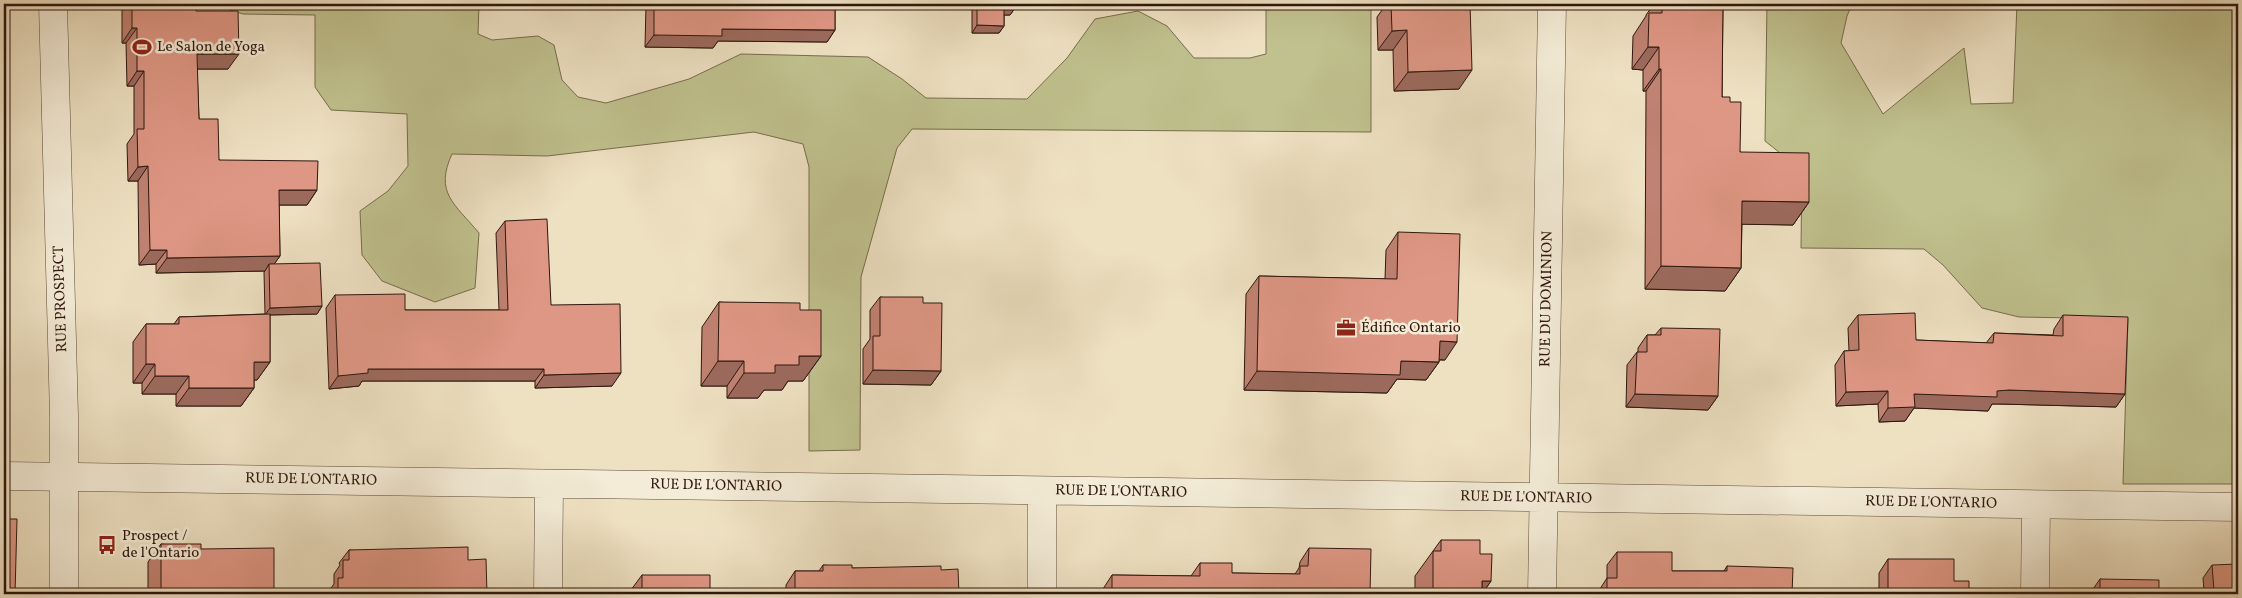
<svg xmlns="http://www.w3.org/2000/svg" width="2242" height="598" font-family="Vollkorn,serif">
<rect width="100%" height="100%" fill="#eee1c2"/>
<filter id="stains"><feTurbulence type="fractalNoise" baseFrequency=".004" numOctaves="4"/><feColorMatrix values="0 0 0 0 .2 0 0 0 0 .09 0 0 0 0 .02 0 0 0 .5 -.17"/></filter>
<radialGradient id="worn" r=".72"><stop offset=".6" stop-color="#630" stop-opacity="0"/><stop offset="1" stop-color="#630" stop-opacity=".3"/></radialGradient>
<!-- green -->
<path fill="#c0c18e" stroke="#776c4e" d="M210,4H479L478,34L492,40L538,36L554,45L562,80L578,97L606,103L689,79L741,54L868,57L902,79L926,98L1027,99L1067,58L1095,19L1138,11L1167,26L1194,58H1250L1266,54V4H1371V132L912,129L897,148L861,277L860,450L809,451V167L803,144L754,132L547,156L452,154C434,193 455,204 479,233L475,288L435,302L382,281L362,255L360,211L388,191L408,166L407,114L331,110L315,87V15L243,14Z
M1767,4H1852L1847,16L1841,43L1883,114L1964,48L1971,104L2013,103L2017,4H2238V484H2123L2128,319L2019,317L1982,308L1943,265L1924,249L1801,248L1802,162L1785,157L1765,141Z"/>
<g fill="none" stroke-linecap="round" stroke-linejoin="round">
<!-- minor casing -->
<g stroke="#5e4a3b" stroke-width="29">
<path id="minor" d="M4,476L2238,507
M548,594L549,484
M1042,594V491
M1542,594L1552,4
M2035,594L2036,505"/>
</g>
<!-- tertiary casing -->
<g stroke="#5e4a3b" stroke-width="29">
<path id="tertiary" d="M53,4L64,416V594"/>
</g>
<!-- minor -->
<use href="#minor" stroke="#f4ecd7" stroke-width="28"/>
<!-- tertiary -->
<use href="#tertiary" stroke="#f4ecd7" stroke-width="28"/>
</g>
<!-- wall -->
<path fill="#c08272" stroke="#2e170e" d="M122,4H196V11L228,69H197L199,119L219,160L317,190L307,205H279L280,256L274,264L322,306L317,314L270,315V362L257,380H254V388L241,406H176V394H142V383H133V342L146,324H174L179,317L265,314L264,272L265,271L156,273V264L139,265L138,181H128L127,144L134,134V86H127L126,43H122Z
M646,4H835V30L827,42L718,41L713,48L645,47Z
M972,4H1015V8L1010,15H1004V26L999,33H972Z
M1385,4H1470L1459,89L1394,91L1393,50H1378L1377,17L1385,6Z
M1654,4H1723L1722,97L1730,102L1740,152L1809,202L1793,225L1742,224L1741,268L1725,291L1645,289L1646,91H1643V70L1632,69L1633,36L1646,16V15Z
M505,221L551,305L612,386L535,388V381H362L359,386L329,389L326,308L335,295L405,310H499L496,233Z
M1398,232L1445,360H1439V362L1426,380L1397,379L1387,393L1244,390L1246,294L1259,276L1385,279L1386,250Z
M880,297L923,303L941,371L931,385L863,384V349L870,339V310Z
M719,302L800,310L821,356L803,381H788L782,390H764L758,398H727V386H701L702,327Z
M1858,315L1916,340L1986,343L1994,333L2053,335L2054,329L2063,315L2125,394L2116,407L2000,404H1992L1988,411L1914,408L1905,421L1879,422L1878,404L1836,406L1835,365L1844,351H1849L1848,328Z
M1661,328L1718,396L1708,410L1626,407L1627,365L1637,352H1638V348L1647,335H1655Z
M1441,540L1480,554L1491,581L1482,594H1415V576Z
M161,544L201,549L274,594H148V562Z
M1309,548L1370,594H1103V589L1112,575L1191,576L1200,563L1232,573L1295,574L1299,568L1300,562Z
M349,550L468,560L487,594H328V592L334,584V574L340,565L339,563Z
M1617,552L1672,571H1724L1727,566L1792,594H1598V592L1607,578V565Z
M1888,559L1954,581L1969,594H1879V573Z
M823,565L852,568L941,570L959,594H786V585L795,571H819Z
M2212,565L2238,594H2090L2091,592L2100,579L2159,594L2204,591L2203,578Z
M642,575L710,594H628Z"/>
<!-- shaded-wall -->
<path fill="#9c6a5d" stroke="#2e170e" d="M1004,7L1015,8L1010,15H999Z
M977,25L1004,26L999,33H972Z
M132,28H137L126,43H122Z
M722,29L835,30L827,42L718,41L713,48L645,47L654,35Z
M1407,30L1393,50H1378L1392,31Z
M1648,47H1659L1643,70L1632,69Z
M197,54H239L228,69H186Z
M1659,69H1661L1646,91H1643Z
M1472,70L1459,89L1394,91L1408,72Z
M137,71H144L134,86H127Z
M148,166L138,181H128L138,167Z
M279,190H317L307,205H269Z
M1742,201L1809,202L1793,225L1727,224Z
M150,250H167L156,264L139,265Z
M280,256L270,270L269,264L265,271L156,273L167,258Z
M1661,266L1741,268L1725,291L1645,289Z
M322,306L317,314L265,315L270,308Z
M1440,341L1457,342L1445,360L1427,359Z
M799,356H821L803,381H788L782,390H764L758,398H727L744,373Z
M718,361H744L727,386H701Z
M1401,361L1439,362L1426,380L1397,379L1387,393L1244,390L1257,371Z
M254,362H270L257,380H241Z
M146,364H155L142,383H133Z
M368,369H544L535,381H362L359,386L329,389L338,376Z
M873,370L941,371L931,385L863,384Z
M621,373L612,386L535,388L544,375Z
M155,376H189L176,394H142Z
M189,388H254L241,406H176Z
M2009,390L2125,394L2116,407L2000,404H1992L1988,411L1914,408L1905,421L1879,422L1888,408L1914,394Z
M1888,391L1878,404L1836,406L1846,392Z
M1635,394L1718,396L1708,410L1626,407Z
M1482,581H1491L1482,594Z"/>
<!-- building -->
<path fill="#df9785" stroke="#2e170e" d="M132,4H196V11H238L239,54H197L199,119H218L219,160L318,161L317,190H279L280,256L167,258V250H150L148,166L138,167L137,129H144V71H137V28H132Z
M654,4H835V30L722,29V36L654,35Z
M977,4H1015V8L1004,7V26L977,25Z
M1391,4H1470L1472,70L1408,72L1407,30L1392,31Z
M1662,4H1723L1722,97H1730V102H1741L1740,152L1809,153V202L1742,201L1741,268L1661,266V69H1659V47H1648L1649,13H1662Z
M547,219L551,305L620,304L621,373L544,375V369H368V373L338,376L335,295L405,294V310H508L505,221Z
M1398,232L1460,234L1457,342L1440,341L1439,362L1401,361L1400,375L1257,371L1259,276L1397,279Z
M320,263L322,306L270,308L269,264Z
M880,297H923V303H942L941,371L873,370V336H880Z
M719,302L800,303V310H821V356H799V365H775V373H744V361H718Z
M1915,313L1916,340L1993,343L1994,333L2063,336V315L2128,317L2125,394L2009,390L1997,391V397L1914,394L1915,407L1888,408V391L1846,392L1844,351L1859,350L1858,315Z
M270,314V362H254V388H189V376H155V364H146V324H179V317Z
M1661,328L1720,329L1718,396L1635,394L1637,352H1647V335H1661Z
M4,519H17L15,594H4Z
M1441,540H1480V554H1492L1491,581H1482V594H1433V551H1441Z
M161,544H201V549L274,548V594H161Z
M468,547V560L486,559L487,594H338V578H343V560H349V550Z
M1309,548L1371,549L1370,594H1112V575L1200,576V563H1232V573L1300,574V566H1308Z
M1617,552H1672V571H1727V566L1793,568L1792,594H1607V578H1617Z
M1888,559H1954V581H1969V594H1888Z
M2238,564V594H2100V579L2159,580V594L2214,591L2212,565Z
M823,565H852V568L941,566V570L958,569L959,594H795V571H823Z
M642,575H710V594H642Z"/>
<!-- icons -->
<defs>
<g id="stadium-bare" transform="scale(1.5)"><path d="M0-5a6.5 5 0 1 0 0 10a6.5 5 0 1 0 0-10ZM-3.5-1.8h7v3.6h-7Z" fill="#8f2418" stroke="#f4ecd7" stroke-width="2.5" paint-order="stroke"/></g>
<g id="office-bare" transform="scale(1.5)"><path d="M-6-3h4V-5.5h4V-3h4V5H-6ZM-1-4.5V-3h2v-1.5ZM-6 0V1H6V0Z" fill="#8f2418" stroke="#f4ecd7" stroke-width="2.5" paint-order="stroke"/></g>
<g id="bus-bare" transform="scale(1.5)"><path d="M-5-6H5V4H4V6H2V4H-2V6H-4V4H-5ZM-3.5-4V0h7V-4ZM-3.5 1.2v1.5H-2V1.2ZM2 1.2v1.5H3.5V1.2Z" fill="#8f2418" stroke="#f4ecd7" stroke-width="2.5" paint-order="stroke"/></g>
</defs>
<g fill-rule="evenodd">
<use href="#stadium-bare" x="142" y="47"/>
<use href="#office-bare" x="1346" y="328"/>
<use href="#bus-bare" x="107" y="545"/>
</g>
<g text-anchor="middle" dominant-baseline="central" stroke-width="5" stroke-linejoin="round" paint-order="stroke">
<!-- poi labels -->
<g font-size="15" fill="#2e170e" stroke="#f4ecd7" text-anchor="start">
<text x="157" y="47">Le Salon de Yoga</text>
<text x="1361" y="328">Édifice Ontario</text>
<text x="122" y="536">Prospect /<tspan x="122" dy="17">de l'Ontario</tspan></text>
</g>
<!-- street labels -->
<g font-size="15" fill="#2e170e" stroke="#f4ecd7">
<text transform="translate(61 299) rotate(-92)">RUE PROSPECT</text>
<text transform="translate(1547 299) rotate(-89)">RUE DU DOMINION</text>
<text transform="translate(311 480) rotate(1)">RUE DE L'ONTARIO</text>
<text transform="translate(716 486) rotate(1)">RUE DE L'ONTARIO</text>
<text transform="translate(1121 492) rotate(1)">RUE DE L'ONTARIO</text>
<text transform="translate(1526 498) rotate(1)">RUE DE L'ONTARIO</text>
<text transform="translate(1931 503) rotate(1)">RUE DE L'ONTARIO</text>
</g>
</g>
<!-- margin -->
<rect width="2242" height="598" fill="none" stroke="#eee1c2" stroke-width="20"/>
<rect x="5" y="5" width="2232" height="588" fill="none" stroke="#2e170e" stroke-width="2.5"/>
<rect x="10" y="10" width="2222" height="578" fill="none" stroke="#2e170e"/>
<rect width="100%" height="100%" filter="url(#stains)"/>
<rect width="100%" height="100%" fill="url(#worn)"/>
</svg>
